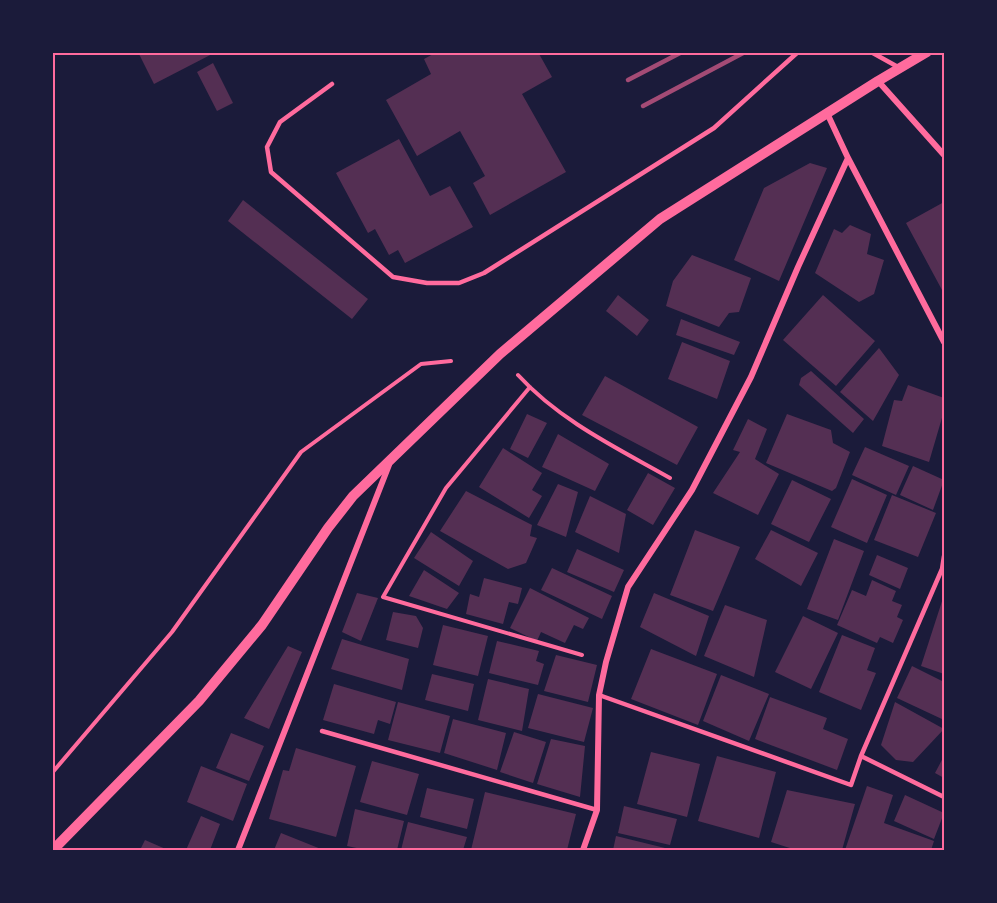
<svg xmlns="http://www.w3.org/2000/svg" width="997" height="903" font-family="Helvetica,sans-serif">
<rect width="100%" height="100%" fill="#1b1b3a"/>
<!-- building -->
<path fill="#542f53" d="M138,52H216L154,84Z
M437,52H538L552,77L522,94L566,172L490,215L473,183L485,176L460,131L417,156L386,100L431,74L424,59Z
M213,63L233,103L217,111L197,72Z
M399,139L430,196L450,186L473,227L405,263L398,250L389,255L375,229L368,233L336,173Z
M810,163L827,168L779,281L734,260L764,188Z
M243,200L368,299L352,319L228,221Z
M944,202V289L942,290L906,223Z
M850,225L871,234L867,254L884,260L874,294L859,302L815,273L834,229L842,233Z
M692,255L751,278L739,312L729,313L719,327L666,306L673,281Z
M618,295L649,320L637,336L606,311Z
M823,295L875,341L836,386L783,340Z
M681,319L740,342L734,355L676,335Z
M682,342L730,361L717,399L668,379Z
M879,348L899,375L873,421L840,392Z
M811,371L864,419L853,433L799,385L801,378Z
M605,376L698,427L677,465L582,415Z
M908,385L944,398V411L929,462L882,446L894,400L902,401Z
M527,414L547,423L528,458L510,449Z
M787,414L831,430L833,443L850,452L836,488L832,491L766,463Z
M748,419L767,429L755,459L779,474L758,515L713,493L740,452L733,450Z
M558,434L609,464L595,491L542,467Z
M865,447L909,466L896,495L852,475Z
M503,448L542,473L532,490L542,496L529,518L479,487Z
M913,466L944,480L933,510L900,495Z
M648,473L675,488L653,525L627,510Z
M852,479L887,495L867,543L831,527Z
M792,480L831,499L809,542L771,524Z
M558,484L578,492L566,537L537,525Z
M466,491L532,525L530,536L537,538L526,563L508,569L440,531Z
M892,495L936,513L918,557L874,540Z
M590,496L626,514L619,553L575,532Z
M695,530L740,547L713,611L670,595Z
M771,530L818,553L801,586L755,559Z
M431,532L473,561L459,586L414,558Z
M834,539L864,551L838,620L807,609Z
M577,549L624,570L614,592L567,572Z
M877,555L908,568L900,589L869,575Z
M552,568L612,596L602,619L541,590Z
M424,570L459,593L447,609L409,596Z
M484,578L522,588L518,604L509,602L503,624L466,614L470,594L479,597Z
M872,580L896,591L892,601L902,605L897,617L903,620L893,643L880,637L877,643L837,625L852,590L866,596Z
M530,588L589,618L583,629L574,625L565,643L541,632L537,641L510,628Z
M357,593L378,598L361,641L342,632Z
M654,593L709,616L696,656L640,627Z
M944,595V674L921,666Z
M725,605L767,620L754,677L704,656Z
M393,612L416,616L423,628L418,648L386,640Z
M803,616L838,633L811,689L775,672Z
M443,625L488,636L478,676L433,665Z
M842,635L875,648L867,670L876,673L861,710L819,692Z
M342,639L409,659L402,690L331,669Z
M497,641L539,651L536,661L544,664L538,685L489,673Z
M288,646L302,652L269,729L244,718Z
M651,649L717,674L698,725L631,699Z
M556,655L597,665L588,702L544,691Z
M912,666L944,682V720L897,698Z
M432,674L474,684L468,711L425,700Z
M721,675L769,694L749,741L703,721Z
M488,679L529,689L522,731L478,720Z
M334,684L396,702L390,724L378,720L374,734L323,720Z
M538,694L593,708L584,742L528,728Z
M770,697L827,718L823,729L848,739L837,770L755,739Z
M398,702L450,716L440,753L388,740Z
M895,702L944,729L913,762L896,760L881,745Z
M453,719L506,733L497,770L444,753Z
M514,732L546,742L533,783L500,772Z
M231,733L264,746L249,781L216,768Z
M551,739L585,746L580,797L537,784Z
M296,748L356,766L336,837L269,819L283,770L289,771Z
M651,752L700,764L687,817L637,804Z
M717,756L776,772L759,838L698,821Z
M944,756V778L935,773Z
M372,761L419,774L407,815L360,802Z
M201,766L247,784L233,821L187,802Z
M867,786L893,795L884,823L934,841L931,850H845Z
M427,788L474,799L467,829L420,817Z
M787,790L855,804L842,850H796L771,842Z
M485,792L576,814L567,850H471Z
M905,795L944,813L934,839L894,821Z
M624,806L677,819L670,845L618,833Z
M355,809L404,821L397,850H366L347,846Z
M201,816L220,824L210,850H186Z
M408,822L467,837L463,850H401Z
M281,833L321,849V850H274Z
M616,836L665,848L664,850H613Z
M145,840L168,850H140Z"/>
<g fill="none" stroke-linecap="round" stroke-linejoin="round">
<!-- path -->
<path stroke="#ff6b9d" stroke-width="4" d="M518,375C560,421 617,448 670,478
M530,387L446,488L383,597L582,655
M52,773L172,632L301,452L421,364L451,361"/>
<!-- service -->
<path stroke="#ff6b9d" stroke-width="4.5" d="M871,52L898,67
M332,84L280,122L267,147L271,172L393,277L427,283H459L484,273L714,128L798,52
M599,695L851,785L861,756L944,797
M322,731L597,810
M861,756L942,569L944,556"/>
<!-- minor -->
<path stroke="#ff6b9d" stroke-width="6" d="M878,81L944,155
M827,113L848,158L944,342
M238,850L389,465
M583,850L597,810L599,695L606,662L628,587L692,490L751,377L798,267L848,158"/>
<!-- tertiary -->
<path stroke="#ff6b9d" stroke-width="10" d="M53,850L199,701L262,625L328,528L353,496L500,354L660,219L878,81L927,52"/>
<!-- rail -->
<path stroke="#a44b75" stroke-width="4.5" d="M628,80L682,52
M643,106L745,52"/>
</g>
<!-- border -->
<rect width="997" height="903" fill="none" stroke="#1b1b3a" stroke-width="108"/>
<rect x="54" y="54" width="889" height="795" fill="none" stroke="#ff6b9d" stroke-width="2"/>
</svg>
